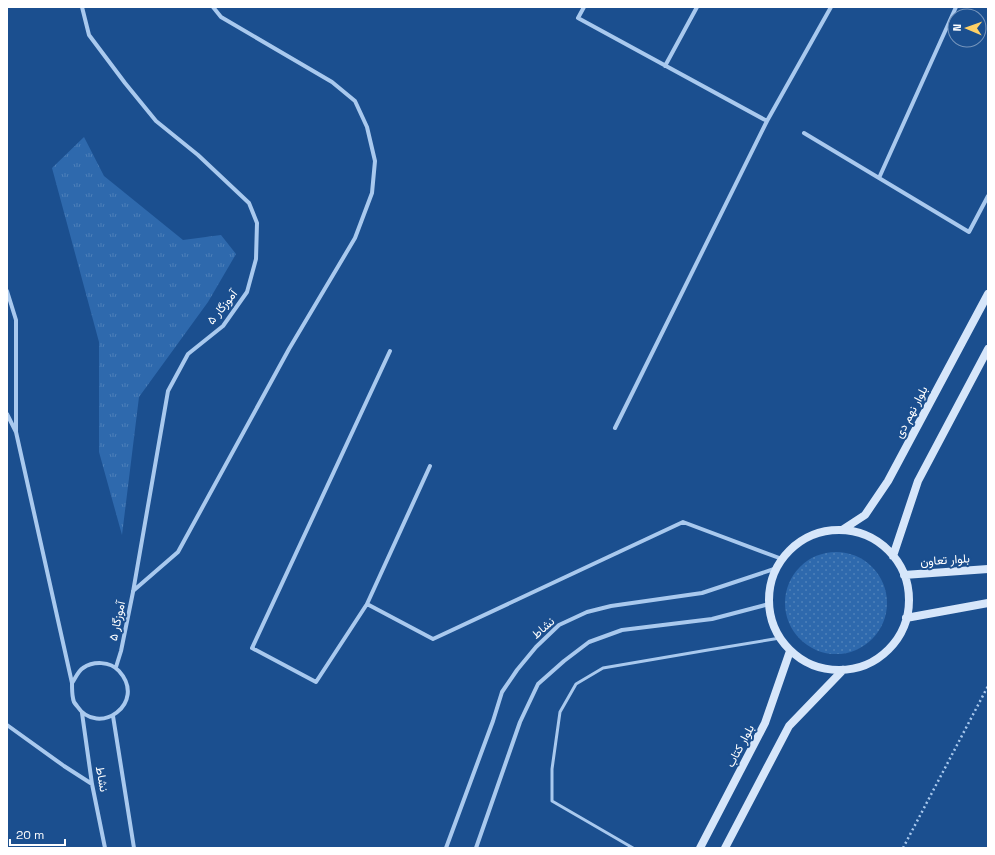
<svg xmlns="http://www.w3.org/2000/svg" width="995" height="855" font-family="'Space Grotesk',Vazirmatn,sans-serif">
<defs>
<pattern id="grass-dots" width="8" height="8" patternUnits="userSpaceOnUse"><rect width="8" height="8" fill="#2e69ad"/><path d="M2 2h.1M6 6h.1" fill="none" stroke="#4d80b9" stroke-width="1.8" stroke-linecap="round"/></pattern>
<pattern id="park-tufts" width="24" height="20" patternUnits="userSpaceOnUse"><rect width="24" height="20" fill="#2e69ad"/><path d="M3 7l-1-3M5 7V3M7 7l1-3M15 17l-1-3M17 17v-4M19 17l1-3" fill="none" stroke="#4d80b9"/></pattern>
</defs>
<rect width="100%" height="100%" fill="#1b4f8f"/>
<!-- grass -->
<path fill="url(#grass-dots)" d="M785 603a51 51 0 1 1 102 0a51 51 0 1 1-102 0Z"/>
<!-- park -->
<path fill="url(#park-tufts)" d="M84,137L104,176L183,240L221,235L236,254L208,302L139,397L122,535L99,452V342L52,168Z"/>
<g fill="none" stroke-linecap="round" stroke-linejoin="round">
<!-- path -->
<path stroke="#a9c9ee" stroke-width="2.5" stroke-dasharray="2 3" stroke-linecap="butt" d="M903,848L988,686"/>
<!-- service -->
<path stroke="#a9c9ee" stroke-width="3" d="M633,848L552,801V769L560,712L576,684L603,668L708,650L780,638"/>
<!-- minor -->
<path stroke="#a9c9ee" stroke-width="4" d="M82,7L89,35L125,83L156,121L198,155L249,203L257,223L256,259L247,292L223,326L188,354L168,391L133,592L121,651L116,667
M584,7L578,18L767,121
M665,66L697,7
M804,133L969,232L988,196
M879,178L956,7
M7,291L16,320V432
M390,351L252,648L316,682L367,604L430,466
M7,414L16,432L72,683C72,688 72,694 73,698C73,701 75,704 77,706C98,738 148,703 119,671C110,661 93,661 83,668C78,671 75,679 72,683
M615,428L767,121L831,7
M133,591L178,552L289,349L355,238L372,193L375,161L367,127L355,101L332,82L221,17L213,7
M367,604L433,639L683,522L782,559
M82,713L92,784L105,848
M113,716L134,848
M7,725L64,766L92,784
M446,848L493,721L502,692L517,670L536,647L559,625L587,612L611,606L702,593L777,568
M476,848L520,722L538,684L564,661L589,642L622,630L712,619L769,604"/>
<!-- secondary -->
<path stroke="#d6e6fa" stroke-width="8" d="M842,530L865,515L888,481L988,294
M769 600a70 70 0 1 1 140 0a70 70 0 1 1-140 0Z
M893,556L918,481L988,349
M904,575L988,569
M906,618L988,603
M700,848L765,723L790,651
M725,848L789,726L843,670"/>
</g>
<g text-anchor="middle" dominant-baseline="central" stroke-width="4" stroke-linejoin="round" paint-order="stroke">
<!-- street labels -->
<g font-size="12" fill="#fff" stroke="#1b4f8f">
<text transform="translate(222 307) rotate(-51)">آموزگار ۵</text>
<text transform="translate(911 412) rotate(-62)">بلوار نهم دی</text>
<text transform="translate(945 560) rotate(-4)">بلوار تعاون</text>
<text transform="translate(117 621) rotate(-78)">آموزگار ۵</text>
<text transform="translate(543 628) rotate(-41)">نشاط</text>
<text transform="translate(740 746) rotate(-62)">بلوار کتاب</text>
<text transform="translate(102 779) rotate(80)">نشاط</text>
</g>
</g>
<!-- border -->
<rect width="995" height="855" fill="none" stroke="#ffffff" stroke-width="16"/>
<!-- north arrow -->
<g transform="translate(967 28) rotate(272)"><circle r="19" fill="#1b4f8f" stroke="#7695bc"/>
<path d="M0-3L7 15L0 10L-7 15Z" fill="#ffd166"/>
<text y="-6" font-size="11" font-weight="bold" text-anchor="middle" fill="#ffffff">N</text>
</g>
<!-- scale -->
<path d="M10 839v6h55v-6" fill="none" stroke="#ffffff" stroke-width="2"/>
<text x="16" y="839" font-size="12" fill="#ffffff" stroke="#1b4f8f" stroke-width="3" paint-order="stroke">20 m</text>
</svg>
